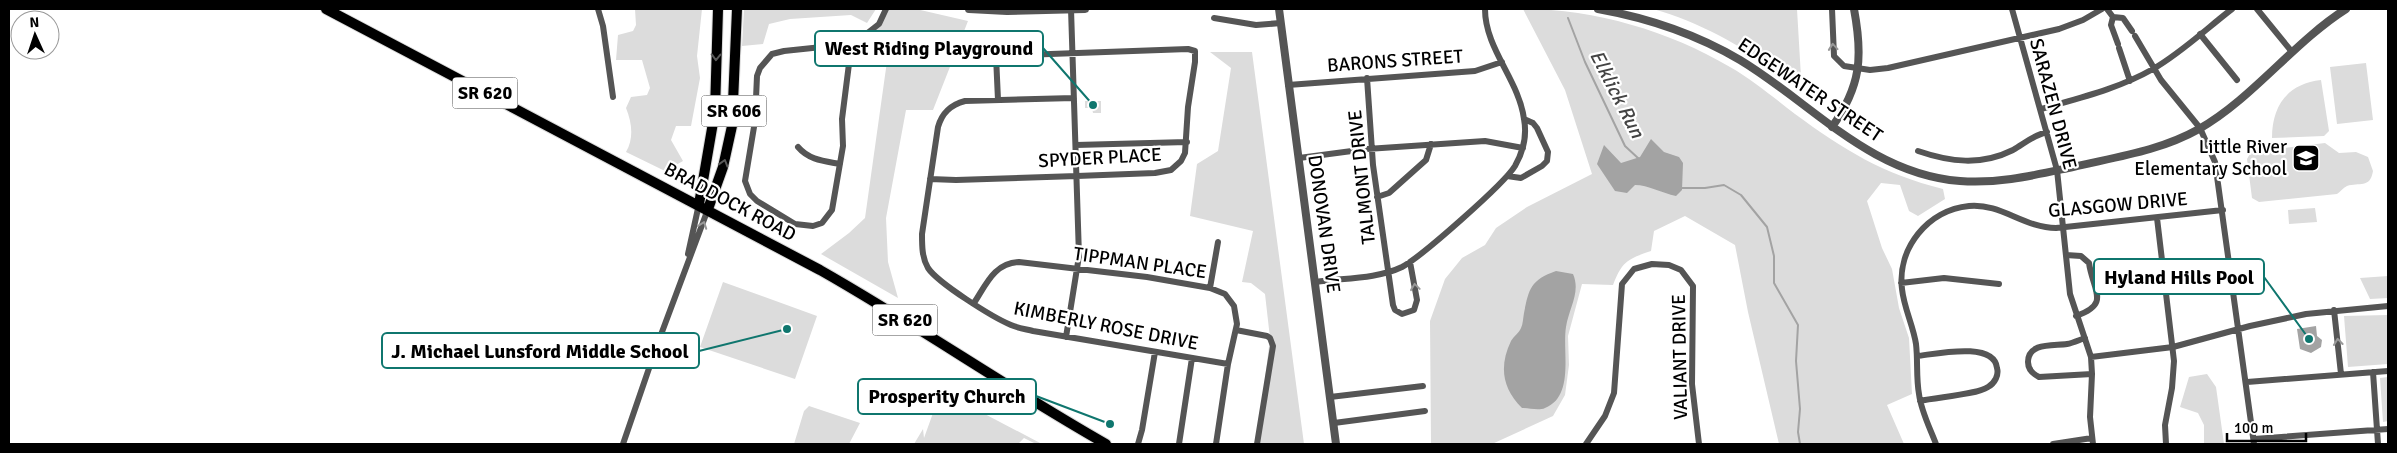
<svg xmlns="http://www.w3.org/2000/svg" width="2397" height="453" font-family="Signika,sans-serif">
<rect width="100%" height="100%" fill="#fff"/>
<!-- green -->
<path fill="#dcdcdc" d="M635,9H702L697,56L700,78L691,126H676L671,140L683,161L665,171L626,152C634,138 632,123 626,108L631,97L647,95L650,88L642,60H616L618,35L633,31L636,25Z
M744,9H876L867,23L851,15L790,19L769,24L763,44L742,46Z
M884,9H916L968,21L933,110H906L886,218L888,262L898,298L821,254L849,233L865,218L889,47L874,28Z
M1523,9C1595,9 1669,31 1730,67C1753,80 1774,98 1795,114C1844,150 1883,174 1943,189L1945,199L1918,216L1909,211L1900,185L1881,183L1867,201L1882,248L1892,269L1899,308L1909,338L1912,394L1887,405L1904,444H1779L1748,312L1735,245L1685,216L1654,231L1651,251C1627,259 1622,262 1613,285L1582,284L1568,336L1569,365L1565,395L1553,416L1492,444H1431L1430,321L1445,279L1462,258L1485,245L1496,228L1527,207L1592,174L1565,90Z
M1653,9H1797L1801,77L1795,83C1752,53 1705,23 1653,9Z
M1210,52H1252L1304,444H1257L1270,338L1265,294L1251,283L1242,282L1253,231L1190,216L1197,164L1218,151L1231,68Z
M2366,63L2373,120L2337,124L2330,67Z
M2321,80L2329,131L2324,136L2272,138C2272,106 2287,84 2321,80Z
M1085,101H1101V113H1093L1092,108H1085Z
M2325,143L2339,153L2356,152L2368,157L2373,171C2370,189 2359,182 2347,186C2343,188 2340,192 2337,194L2259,202L2252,198L2247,159L2251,152Z
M2315,208L2317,222L2289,224L2288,210Z
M2388,276V298L2370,299L2360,278Z
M723,282L817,316L795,379L700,347Z
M2388,315V364L2348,367L2344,316Z
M2207,374L2216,387L2224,444H2204V425L2198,413L2180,407L2189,377Z
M2388,377V421L2383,422L2380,378Z
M941,391L1042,444H1036L1024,438L1018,444H914L923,429L924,438Z
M809,406L860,423L849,444H794L804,411Z"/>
<!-- water -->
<path fill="#a3a3a3" d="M1651,139L1664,152L1679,157L1683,163L1682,190L1676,196C1662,193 1648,185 1635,185L1627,193L1615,191L1597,164L1604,145L1621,163L1640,157Z
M1556,271L1573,274C1581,292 1569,308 1566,327C1562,351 1575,396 1545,408C1539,411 1528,408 1522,408C1502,388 1499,366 1511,341C1514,336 1519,333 1521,328C1523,324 1523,318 1524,313C1529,288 1531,280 1556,271Z
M2316,326L2317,336L2322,340L2321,347L2311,353L2300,349L2297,329Z"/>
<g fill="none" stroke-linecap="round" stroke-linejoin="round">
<!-- stream -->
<path stroke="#a3a3a3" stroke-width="2" d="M1568,18L1585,62L1625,146L1639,159
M1680,188H1705L1724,185L1741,195L1767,227L1774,256V283L1798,325L1796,361L1800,409L1798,432L1800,444"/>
<!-- primary casing -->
<g stroke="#dbdbdb" stroke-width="12">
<path id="primary" d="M326,9L820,270C917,325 1009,389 1106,444
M699,204L715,111L718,9
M708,209L723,167L732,126L737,9"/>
</g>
<!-- minor -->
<path stroke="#555" stroke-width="6" d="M598,9L603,26L613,97
M1832,9L1834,56L1844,66L1870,70L1888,68L2059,29L2083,20L2102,9
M2012,9L2057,170L2070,294L2091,357L2092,374L2090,417L2093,444
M2107,9L2113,17
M2257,9L2292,52
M1214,18L1256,25L1281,23
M2200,34L2237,80
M2135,36L2161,80L2200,128L2215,162L2254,444
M2118,44L2111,25L2113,17L2123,18L2132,31
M2119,48L2130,81
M852,49L841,45L784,51L772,54L760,68L757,76L755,121L745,181L750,194L757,201L795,224L813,226L822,223L832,210L843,146L842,119L850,56L856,42L879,24L886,9
M1367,78L1373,165L1393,305L1395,310L1402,314L1414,310L1417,300L1410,262
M1288,85L1475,71L1502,62
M1074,98L965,101C950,105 942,113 938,127L922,234C922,246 922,258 928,268C938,283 992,317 1011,325C1018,328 1025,329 1033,331L1228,364
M2041,109C2079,98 2118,89 2153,69C2181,53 2206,29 2232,9
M1076,145L1187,142
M798,147C809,160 824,161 840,164
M1918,151C1950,162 1981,166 2013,150C2025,143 2034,135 2047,132
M1299,158L1367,149L1485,141L1523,148
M1507,176L1521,178L1542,166L1547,161L1548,152L1537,128L1533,123L1524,119
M930,179L956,180L1077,176L1155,173L1171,170L1181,161L1185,153L1188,107L1195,62V51L1188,49L996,56L998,100
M1377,197L1389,193L1426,160L1431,144
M2157,218L2174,361L2172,388L2165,425L2166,444
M688,254L699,204
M2066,255L2081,256L2089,263C2093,291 2111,304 2076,316
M1316,282C1343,278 1377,279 1402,267C1421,257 1504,184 1515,166C1523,152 1527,135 1524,119C1519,80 1485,49 1485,9
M1901,283L1944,278L1999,284
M1210,288L1218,242
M974,303C986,285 994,263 1019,262L1147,277L1210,288L1225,294L1234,306L1237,324L1228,364L1216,444
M2334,310L2341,374
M1236,330L1267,336L1270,338L1273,346L1257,444
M1066,337L1079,256L1071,9
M2085,338C2079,340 2073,343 2067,344C2054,346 2028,342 2028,362C2028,369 2033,374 2039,377L2092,374
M1917,356C1936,354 1994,341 1997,368C1999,375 1995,383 1988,387C1976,395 1936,397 1920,401
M2091,357L2173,347L2250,326L2306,314L2388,306
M2373,372L2378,444
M2247,382L2388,371
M1330,397L1423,386
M1334,423L1425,411
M2254,439L2388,429
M623,444L656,348L708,209
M1138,444L1142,430L1155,352
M1179,444L1192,358
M1586,444L1605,416L1614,393L1622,284L1634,269L1652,264L1669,265L1681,270L1693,286L1692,384L1699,444
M1936,444C1930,428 1921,411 1919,394C1916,378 1918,361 1916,344C1913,325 1904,308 1902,289C1897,248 1928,210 1969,206C2001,203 2024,228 2056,228L2223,210
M2053,444L2092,438"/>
<!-- tertiary -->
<path stroke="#555" stroke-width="8" d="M969,9L1007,11L1085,9
M1279,9L1336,444
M1598,9C1648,18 1696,34 1740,60C1813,104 1870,174 1960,181C1999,184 2035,175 2073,167C2116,157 2160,151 2199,129C2252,99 2294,42 2346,9
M1832,127C1861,86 1863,57 1854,9"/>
<!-- primary -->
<use href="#primary" stroke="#000" stroke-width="10"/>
</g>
<!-- one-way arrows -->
<defs><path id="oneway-chevron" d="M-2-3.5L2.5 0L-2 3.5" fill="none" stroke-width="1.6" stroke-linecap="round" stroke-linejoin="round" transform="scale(1.25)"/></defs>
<g stroke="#999">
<use href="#oneway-chevron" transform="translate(1833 47) rotate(-95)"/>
<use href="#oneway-chevron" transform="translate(703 225) rotate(-70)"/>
<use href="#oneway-chevron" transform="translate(1415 287) rotate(-98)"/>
<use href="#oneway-chevron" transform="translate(2338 342) rotate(-96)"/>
</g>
<g stroke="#595959">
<use href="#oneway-chevron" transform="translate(716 57) rotate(91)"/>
<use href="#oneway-chevron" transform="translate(724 163) rotate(-73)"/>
</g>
<!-- icons -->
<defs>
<g id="school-square" transform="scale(1.4375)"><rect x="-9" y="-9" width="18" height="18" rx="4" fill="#000" stroke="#fff"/><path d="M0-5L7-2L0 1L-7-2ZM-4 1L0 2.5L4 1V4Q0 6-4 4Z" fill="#fff"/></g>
</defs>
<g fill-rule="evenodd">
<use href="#school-square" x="2306" y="158"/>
</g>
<g text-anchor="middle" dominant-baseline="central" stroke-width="4.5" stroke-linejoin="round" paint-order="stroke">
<!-- shield labels -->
<g fill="#fff" stroke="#4c4c4c" stroke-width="1">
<rect x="452.5" y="77.5" width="65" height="31" rx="4"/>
<rect x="701.5" y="95.5" width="65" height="31" rx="4"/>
<rect x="872.5" y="304.5" width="65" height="31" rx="4"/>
</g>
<g font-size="18" font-weight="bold" fill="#000">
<text x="485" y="93">SR 620</text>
<text x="734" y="111">SR 606</text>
<text x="905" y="320">SR 620</text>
</g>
<!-- street labels -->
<g font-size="19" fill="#000" stroke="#fff">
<text transform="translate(1395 61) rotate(-4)">BARONS STREET</text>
<text transform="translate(1810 90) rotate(34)">EDGEWATER STREET</text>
<text transform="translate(2053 104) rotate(75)">SARAZEN DRIVE</text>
<text transform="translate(1100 158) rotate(-3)">SPYDER PLACE</text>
<text transform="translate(1362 177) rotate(-96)">TALMONT DRIVE</text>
<text transform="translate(730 202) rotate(28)">BRADDOCK ROAD</text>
<text transform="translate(2118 205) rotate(-5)">GLASGOW DRIVE</text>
<text transform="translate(1324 224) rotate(82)">DONOVAN DRIVE</text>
<text transform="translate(1140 263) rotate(8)">TIPPMAN PLACE</text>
<text transform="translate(1106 326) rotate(11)">KIMBERLY ROSE DRIVE</text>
<text transform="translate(1680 357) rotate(-91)">VALIANT DRIVE</text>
</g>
<!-- poi labels -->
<g font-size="19" fill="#000" stroke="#fff" text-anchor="end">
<text x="2287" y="147">Little River<tspan x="2287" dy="22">Elementary School</tspan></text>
</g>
<!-- water labels -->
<g font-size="20" font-style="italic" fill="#444" stroke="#fff">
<text transform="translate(1617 94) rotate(63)">Elklick Run</text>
</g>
</g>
<!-- callouts -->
<path fill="none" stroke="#0f766e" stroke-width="2" d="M1093 105L1043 48M2309 339L2264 277M787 329L699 351M1110 424L1036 396"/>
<g fill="#0f766e" stroke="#fff" stroke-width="2">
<circle cx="1093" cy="105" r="5"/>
<circle cx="2309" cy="339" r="5"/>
<circle cx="787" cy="329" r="5"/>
<circle cx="1110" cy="424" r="5"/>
</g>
<g fill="#fff" stroke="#0f766e" stroke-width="2">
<rect x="815" y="31" width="228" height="35" rx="5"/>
<rect x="2094" y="259" width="170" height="35" rx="5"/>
<rect x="382" y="333" width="317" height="35" rx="5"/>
<rect x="858" y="379" width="178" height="35" rx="5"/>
</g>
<g font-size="20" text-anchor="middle" font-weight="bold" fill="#000">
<text x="929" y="55">West Riding Playground</text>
<text x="2179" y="284">Hyland Hills Pool</text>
<text x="540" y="358">J. Michael Lunsford Middle School</text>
<text x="947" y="403">Prosperity Church</text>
</g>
<!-- border -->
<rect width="2397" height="453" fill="none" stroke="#000000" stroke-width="20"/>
<!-- north arrow -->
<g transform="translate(35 35) rotate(357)"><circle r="24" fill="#ffffff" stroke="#999999"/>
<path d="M0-4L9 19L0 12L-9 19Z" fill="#000000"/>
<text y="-8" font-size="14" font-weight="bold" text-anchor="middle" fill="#000000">N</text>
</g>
<!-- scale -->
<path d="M2227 433v8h79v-8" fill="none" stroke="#000000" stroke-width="2.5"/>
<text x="2234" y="433" font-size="15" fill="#000000" stroke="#ffffff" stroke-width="4" paint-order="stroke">100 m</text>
</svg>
